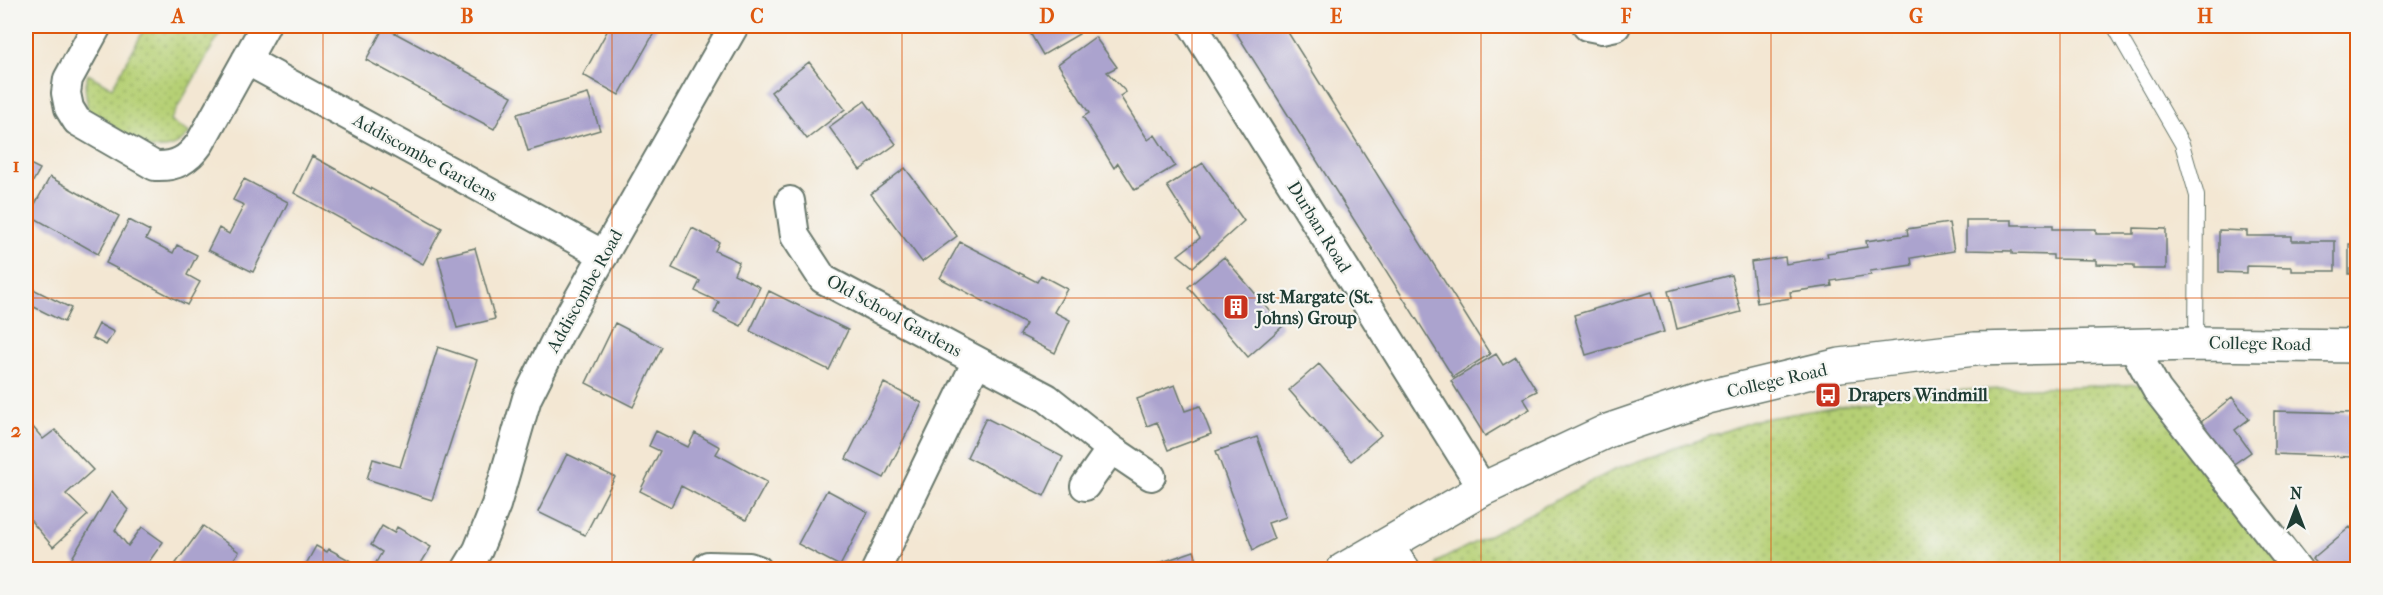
<svg xmlns="http://www.w3.org/2000/svg" width="2383" height="595" font-family="'IM FELL French Canon',serif">
<defs>
<pattern id="grass-dots" width="8" height="8" patternUnits="userSpaceOnUse" patternTransform="scale(1.5)"><rect width="8" height="8" fill="#b6d075"/><path d="M2 2h.1M6 6h.1" fill="none" stroke="#93aa61" stroke-width="1.8" stroke-linecap="round"/></pattern>
</defs>
<rect width="100%" height="100%" fill="#f6f6f2"/>
<filter id="ink" filterUnits="userSpaceOnUse"><feTurbulence type="fractalNoise" baseFrequency=".0167" numOctaves="2"/><feDisplacementMap in="SourceGraphic" scale="12" xChannelSelector="R" yChannelSelector="G"/><feConvolveMatrix kernelMatrix="1 2 1 2 8 2 1 2 1" color-interpolation-filters="sRGB"/></filter>
<filter id="wash" filterUnits="userSpaceOnUse"><feTurbulence type="fractalNoise" baseFrequency=".008" numOctaves="4" result="noise"/><feDisplacementMap in="SourceGraphic" scale="24" xChannelSelector="R" yChannelSelector="G"/><feGaussianBlur stdDeviation="1.35" result="paint"/><feColorMatrix in="noise" values="0 0 0 0 0 0 0 0 0 0 0 0 0 0 0 0 0 1.4 0 .05"/><feComposite in="paint" operator="in"/></filter>
<g filter="url(#wash)">
<rect width="100%" height="100%" fill="#f3e7d3"/>
<!-- grass -->
<path fill="url(#grass-dots)" stroke="#6a8654" stroke-width="1.5" d="M146,26H224L170,121L190,133C178,147 167,150 149,148L88,112L85,87L88,74L112,88Z
M2145,384L2284,570H1435L1437,562L1614,470L1756,420L1922,392Z"/>
<g id="blocks">
<!-- building -->
<path fill="#aba3ce" d="M610,26H658L619,95L583,75Z
M1026,26H1074L1079,34L1043,55Z
M1232,26H1284L1490,354L1453,377Z
M384,27L512,96L494,129L366,60Z
M1095,37L1117,67L1107,72L1126,92L1120,96L1148,140L1155,135L1175,166L1135,190L1118,163L1114,168L1083,117L1089,113L1058,64Z
M809,62L845,109L807,139L771,92Z
M588,94L600,130L528,151L517,114Z
M865,101L896,144L860,170L829,127Z
M312,156L442,228L423,264L294,193Z
M26,162L40,169L26,194Z
M1203,163L1244,221L1193,267L1178,255L1200,238L1167,186Z
M905,168L957,236L922,262L871,194Z
M50,177L119,216L98,254L29,215Z
M244,179L288,202L253,272L208,250L219,228L229,234L244,205L233,200Z
M129,220L150,231L146,239L173,253L177,245L197,255L187,275L200,282L187,305L106,263Z
M1966,220H2012V225H2053V229H2096V234H2134V228L2166,229V269H2134V265L2096,264V260L2053,259V255L2012,254V251L1966,250Z
M1949,223L1954,251L1911,258L1912,265L1870,271L1871,275L1831,281L1832,286L1790,292L1791,298L1757,303L1751,262L1785,257L1786,264L1828,257L1827,253L1867,247L1866,241L1908,235L1907,229Z
M692,228L719,242L715,251L739,262L734,274L760,287L741,326L714,313L719,302L695,291L700,281L672,268Z
M2219,230L2247,231V236H2292V241H2335V271H2292V267L2247,266V273L2219,272Z
M960,242L1037,282L1041,275L1067,289L1054,312L1070,320L1055,353L1020,335L1026,324L940,278Z
M2349,244H2358V274H2349Z
M475,248L495,319L457,328L438,257Z
M1224,257L1283,326L1248,357L1188,287Z
M1731,275L1741,312L1677,329L1668,291Z
M33,289L71,308L64,322L34,307L26,315V302Z
M769,291L848,330L829,370L750,331Z
M1652,292L1664,332L1586,355L1574,315Z
M615,323L662,347L633,407L586,383Z
M99,324L114,332L106,345L92,338Z
M438,347L477,360L432,500L367,479L373,459L400,467Z
M1496,354L1503,365L1516,357L1537,391L1523,398L1530,409L1485,436L1451,381Z
M1319,364L1381,435L1351,461L1289,390Z
M884,383L922,403L884,478L846,459Z
M1175,385L1185,411L1200,406L1211,434L1168,450L1157,422L1147,426L1137,399Z
M2232,397L2249,419L2235,430L2251,452L2228,468L2195,427Z
M2274,411L2354,413L2353,457L2274,454Z
M986,418L1063,457L1044,496L967,457Z
M27,420L43,439L55,430L93,470L66,494L88,515L53,547L26,515Z
M656,431L688,447L695,433L720,447L716,454L767,482L746,520L681,486L671,507L640,491L660,451L649,446Z
M1257,437L1286,517L1268,523L1274,539L1253,550L1216,451Z
M567,454L615,477L585,535L538,512Z
M827,490L868,512L840,566L798,544Z
M112,491L128,510L115,530L128,546L142,527L163,542L143,570H82L72,558Z
M203,526L239,552L226,570H171Z
M382,526L394,533L397,527L431,547L417,570H381L374,566L382,552L371,545Z
M2350,527L2358,537V570H2322L2312,559Z
M316,546L327,552L329,549L367,570H308L304,568Z
M1194,551L1201,570H1142V569Z"/>
</g>
</g>
<g filter="url(#ink)">
<use href="#blocks" fill-opacity="0" stroke="#69786c" stroke-width="1.5"/>
<g fill="none" stroke-linecap="round" stroke-linejoin="round">
<!-- service casing -->
<g stroke="#69786c" stroke-width="16">
<path id="service" d="M2114,26L2182,144L2197,196L2196,344"/>
</g>
<!-- minor casing -->
<g stroke="#69786c" stroke-width="32">
<path id="minor" d="M97,26L68,79L66,93L69,108L77,121L155,166C176,167 188,160 200,143L265,26
M1193,26L1483,489
M1587,26L1602,29L1616,26
M246,60L604,255
M790,201L795,236L823,279L1047,398L1111,449L1151,476
M2132,345L2157,390L2298,570
M1085,486L1111,449
M1388,544L1406,570
M708,566L749,567L758,570
M466,570L478,550L496,505L527,398L562,328L734,26
M876,570L977,361"/>
</g>
<!-- secondary casing -->
<g stroke="#69786c" stroke-width="36">
<path id="secondary" d="M1343,570L1483,489L1607,431L1707,397L1840,365L1975,349L2196,344L2358,346"/>
</g>
<!-- service -->
<use href="#service" stroke="#fff" stroke-width="14"/>
<!-- minor -->
<use href="#minor" stroke="#fff" stroke-width="28"/>
<!-- secondary -->
<use href="#secondary" stroke="#fff" stroke-width="33"/>
</g>
</g>
<!-- grid -->
<path fill="none" stroke="#de580e" stroke-width="1.5" stroke-opacity="0.55" d="M323,26V570M612,26V570M902,26V570M1192,26V570M1481,26V570M1771,26V570M2060,26V570M26,298H2358"/>
<!-- icons -->
<defs>
<g id="building-square" transform="scale(1.35)"><rect x="-9" y="-9" width="18" height="18" rx="4" fill="#c8321e" stroke="#f6f6f2"/><path d="M-4-6H4V6H1V3H-1V6H-4ZM-2.5-4.3h1.7v1.8h-1.7ZM.8-4.3h1.7v1.8H.8ZM-2.5-1h1.7V.8h-1.7ZM.8-1h1.7V.8H.8Z" fill="#fff"/></g>
<g id="bus-square" transform="scale(1.35)"><rect x="-9" y="-9" width="18" height="18" rx="4" fill="#c8321e" stroke="#f6f6f2"/><path d="M-5-6H5V4H4V6H2V4H-2V6H-4V4H-5ZM-3.5-4V0h7V-4ZM-3.5 1.2v1.5H-2V1.2ZM2 1.2v1.5H3.5V1.2Z" fill="#fff"/></g>
</defs>
<g fill-rule="evenodd">
<use href="#building-square" x="1236" y="307"/>
<use href="#bus-square" x="1828" y="395"/>
</g>
<g text-anchor="middle" dominant-baseline="central" stroke-width="4.5" stroke-linejoin="round" paint-order="stroke">
<!-- street labels -->
<g font-size="18" fill="#1f3d34" stroke="#f6f6f2">
<text transform="translate(425 158) rotate(29)">Addiscombe Gardens</text>
<text transform="translate(1319 227) rotate(58)">Durban Road</text>
<text transform="translate(585 291) rotate(-61)">Addiscombe Road</text>
<text transform="translate(894 316) rotate(29)">Old School Gardens</text>
<text transform="translate(2260 344) rotate(1)">College Road</text>
<text transform="translate(1777 381) rotate(-13)">College Road</text>
</g>
<!-- poi labels -->
<g font-size="18" font-weight="bold" fill="#1f3d34" stroke="#f6f6f2" text-anchor="start">
<text x="1256" y="297">1st Margate (St.<tspan x="1256" dy="21">Johns) Group</tspan></text>
<text x="1848" y="395">Drapers Windmill</text>
</g>
</g>
<!-- margin -->
<rect width="2383" height="595" fill="none" stroke="#f6f6f2" stroke-width="66"/>
<!-- north arrow -->
<g transform="translate(2296 508)" stroke="#f6f6f2" stroke-width="4.5" paint-order="stroke">
<path d="M0-4.5L10 22L0 15L-10 22Z" fill="#1f3d34"/>
<text y="-9" font-size="16" font-weight="bold" text-anchor="middle" fill="#1f3d34">N</text>
</g>
<rect x="33" y="33" width="2317" height="529" fill="none" stroke="#de580e" stroke-width="2"/>
<g font-size="20" text-anchor="middle" font-weight="bold" fill="#de580e">
<text x="178" y="23">A</text>
<text x="467" y="23">B</text>
<text x="757" y="23">C</text>
<text x="1047" y="23">D</text>
<text x="1336" y="23">E</text>
<text x="1626" y="23">F</text>
<text x="1916" y="23">G</text>
<text x="2205" y="23">H</text>
<text x="16" y="172">1</text>
<text x="16" y="437">2</text>
</g>
</svg>
